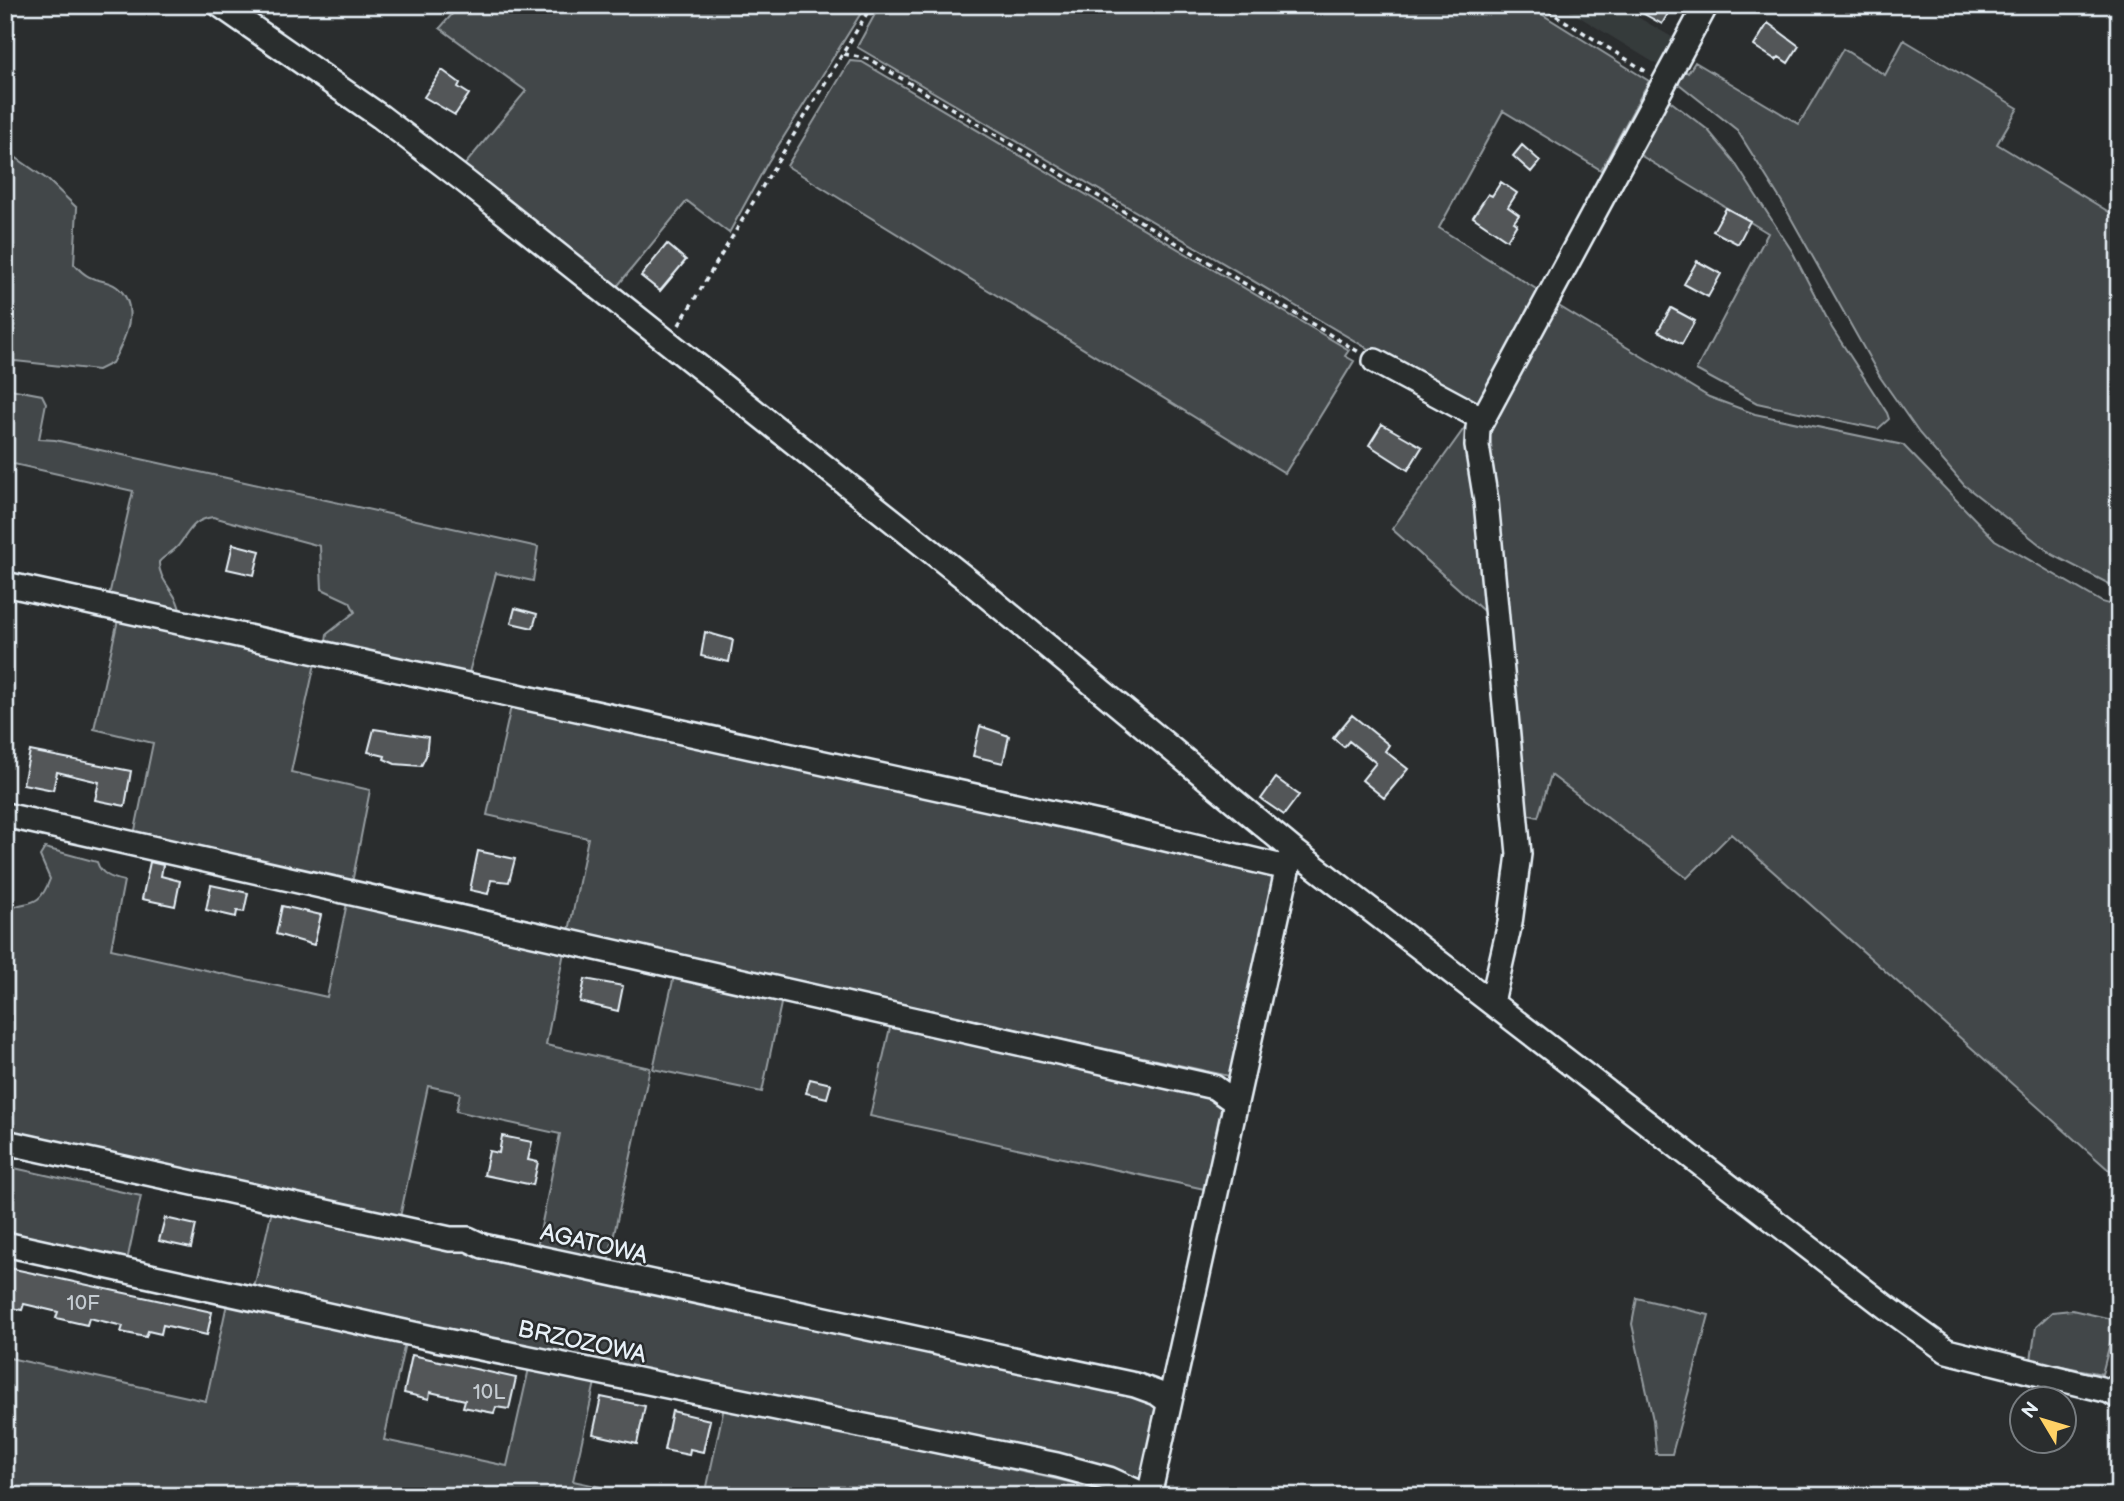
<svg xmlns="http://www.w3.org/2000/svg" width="2124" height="1501" font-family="'Balsamiq Sans',sans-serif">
<rect width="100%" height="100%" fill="#2a2d2e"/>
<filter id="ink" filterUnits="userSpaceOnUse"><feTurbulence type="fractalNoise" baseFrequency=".0143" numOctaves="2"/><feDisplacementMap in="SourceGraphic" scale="14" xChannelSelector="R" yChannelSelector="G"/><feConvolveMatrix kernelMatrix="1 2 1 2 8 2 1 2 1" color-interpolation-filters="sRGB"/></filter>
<g filter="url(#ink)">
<!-- built -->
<path fill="#363a3b" d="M1560,5H1617L1677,40L1661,67Z"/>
<!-- green -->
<path fill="#424648" stroke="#959ca0" stroke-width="2" d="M460,5H866L768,162L729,233L687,201L615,289L462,168L526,91L440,28Z
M880,5H1527L1649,81L1601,170L1503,111L1439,228L1541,292L1478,408L1399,367L857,47Z
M1904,40L2018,108L1997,144L2119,218V589L2053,555L1964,485L1919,433L1880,377L1782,202L1737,130L1674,80L1680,68L1688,73L1695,62L1799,124L1843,49L1885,75Z
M850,61L862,62L1349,350L1345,356L1354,361L1285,473L787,166Z
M1666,98L1708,130L1733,160L1792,251L1832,328L1887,413L1889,419L1878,429L1757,403L1696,370L1768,233L1635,152Z
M5,150L48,180L77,208L74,264C93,286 101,276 117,287C142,307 124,342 112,363L98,370L15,361L5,363Z
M1552,302L1709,397L1755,414L1903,445L1995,540L2102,602L2119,607V1179L1731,834L1687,878L1551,775L1538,817L1526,814L1489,423Z
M5,388L42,395L46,403L39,439L55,440L538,547L533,581L496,573L467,680L325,648L327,634L355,612L350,602L322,589L320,546L213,517C192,520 190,531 178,546C172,553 165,555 159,562C158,583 181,594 181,617L108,600L133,491L5,462Z
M1468,423L1489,616L1392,529Z
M119,615L316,659L291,772L370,790L352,883L134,835L153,743L94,729Z
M512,702L1279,871L1235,1072L1229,1076L569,931L588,838L487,815Z
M45,848L97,862C101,875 112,878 124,881L111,949L327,997L347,903L564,952L546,1045L650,1068L608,1262L537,1247L560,1134L456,1111L460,1093L428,1086L400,1217L5,1131V914C23,895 37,915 50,879L40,856Z
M674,976L782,999L762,1092L653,1069Z
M891,1023L1224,1097L1228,1103L1209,1190L870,1116Z
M5,1166L141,1196L127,1261L5,1234Z
M272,1210L1162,1403L1145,1482L254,1288Z
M1637,1298L1709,1315L1672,1454H1656L1653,1420L1632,1324Z
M228,1299L406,1338L384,1440L507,1466L530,1364L596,1378L573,1481L642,1496H5V1357L206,1401Z
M2072,1310L2116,1320L2102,1374L2031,1360L2036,1327L2052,1312Z
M724,1407L1124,1494L1126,1496H705Z"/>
<!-- building -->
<path fill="#535759" stroke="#e8f1f8" stroke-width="2" d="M1628,5H1673L1662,24Z
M1768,23L1799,46L1788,63L1779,57L1776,60L1754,46Z
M442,70L460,83L458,87L469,94L455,115L424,97Z
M1522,145L1540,161L1531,172L1513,156Z
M1501,182L1517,193L1508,207L1519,215L1514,222L1517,224L1507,240L1473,217L1488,194L1492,196Z
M1726,208L1750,221L1738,244L1713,231Z
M667,244L686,260L660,291L641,276Z
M1697,261L1721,274L1708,297L1684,284Z
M1671,308L1695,321L1682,344L1658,331Z
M1382,424L1422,447L1408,470L1369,445Z
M233,544L260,551L254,575L227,569Z
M515,608L537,614L533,628L511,623Z
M705,632L733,640L729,662L701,656Z
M1352,715L1389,745L1385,751L1408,769L1384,798L1362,780L1376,763L1349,741L1344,747L1333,738Z
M980,726L1009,736L1003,763L973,756Z
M374,729L428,737L426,756L421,766L395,764L384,759L385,756L368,752Z
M30,751L131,771L125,806L95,800L99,782L57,772L53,790L23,784Z
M1276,778L1299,795L1284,815L1261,799Z
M478,851L515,859L509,882L491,880L488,894L470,890Z
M150,862L163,865L161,876L180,881L175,906L142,899Z
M211,885L248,893L244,912L237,911L236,917L206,910Z
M282,906L321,915L314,945L276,934Z
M585,979L623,986L618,1011L580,1002Z
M810,1079L831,1084L827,1098L806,1093Z
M502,1136L532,1142L528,1160L538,1162L533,1185L484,1175L489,1151L499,1153Z
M165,1218L196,1225L191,1248L159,1241Z
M5,1267L212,1312L207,1335L163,1325L161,1334L148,1331L146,1337L121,1332L123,1326L89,1318L87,1325L56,1318L58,1312L24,1304L22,1310L5,1307Z
M412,1355L516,1378L509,1409L496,1407L494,1413L463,1407L465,1400L430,1392L429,1399L404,1393Z
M601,1397L645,1406L637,1444L593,1434Z
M672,1411L710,1420L703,1452L690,1449L689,1455L664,1450Z"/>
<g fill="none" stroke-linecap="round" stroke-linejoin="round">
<!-- minor casing -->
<g stroke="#e8f1f8" stroke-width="28">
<path id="minor" d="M220,5L381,117L466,182L970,582L1292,849L1886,1307L1947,1351L2109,1391L2119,1397
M1375,361L1481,418
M5,584L1103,824L1287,868
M5,815L1214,1087L1235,1102
M1492,1002L1510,923L1519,854L1486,501L1477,446L1478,428L1706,5
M5,1142L450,1239H468L483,1246L1135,1385L1157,1393L1169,1402
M5,1244L436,1339L1057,1465L1109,1479L1146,1496
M1149,1496L1291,853"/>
</g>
<!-- path -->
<path stroke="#e8f1f8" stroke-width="3.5" stroke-dasharray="5 5" stroke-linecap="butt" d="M1539,5L1647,72
M844,54L869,59L1359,352
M679,325L872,5"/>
<!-- minor -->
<use href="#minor" stroke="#2a2d2e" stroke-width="23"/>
</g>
</g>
<g text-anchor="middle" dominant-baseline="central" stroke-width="5" stroke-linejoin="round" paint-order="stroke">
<!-- number labels -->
<g font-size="21" fill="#c3cad0">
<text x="83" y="1303">10F</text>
<text x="489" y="1392">10L</text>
</g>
<!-- street labels -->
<g font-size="24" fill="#e8f1f8" stroke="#2a2d2e">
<text transform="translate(594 1244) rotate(13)">AGATOWA</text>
<text transform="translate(582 1342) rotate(12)">BRZOZOWA</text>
</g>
</g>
<!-- margin -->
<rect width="2124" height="1501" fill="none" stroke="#2a2d2e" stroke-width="28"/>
<rect x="14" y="14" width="2096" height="1473" fill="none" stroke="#e8f1f8" stroke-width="2.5" filter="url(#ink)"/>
<!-- north arrow -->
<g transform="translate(2043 1420) rotate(308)"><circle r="33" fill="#2a2d2e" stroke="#767b7f" stroke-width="2"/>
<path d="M0-5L12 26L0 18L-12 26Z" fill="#ffd166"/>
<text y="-10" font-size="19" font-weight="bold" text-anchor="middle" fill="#e8f1f8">N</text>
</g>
</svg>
